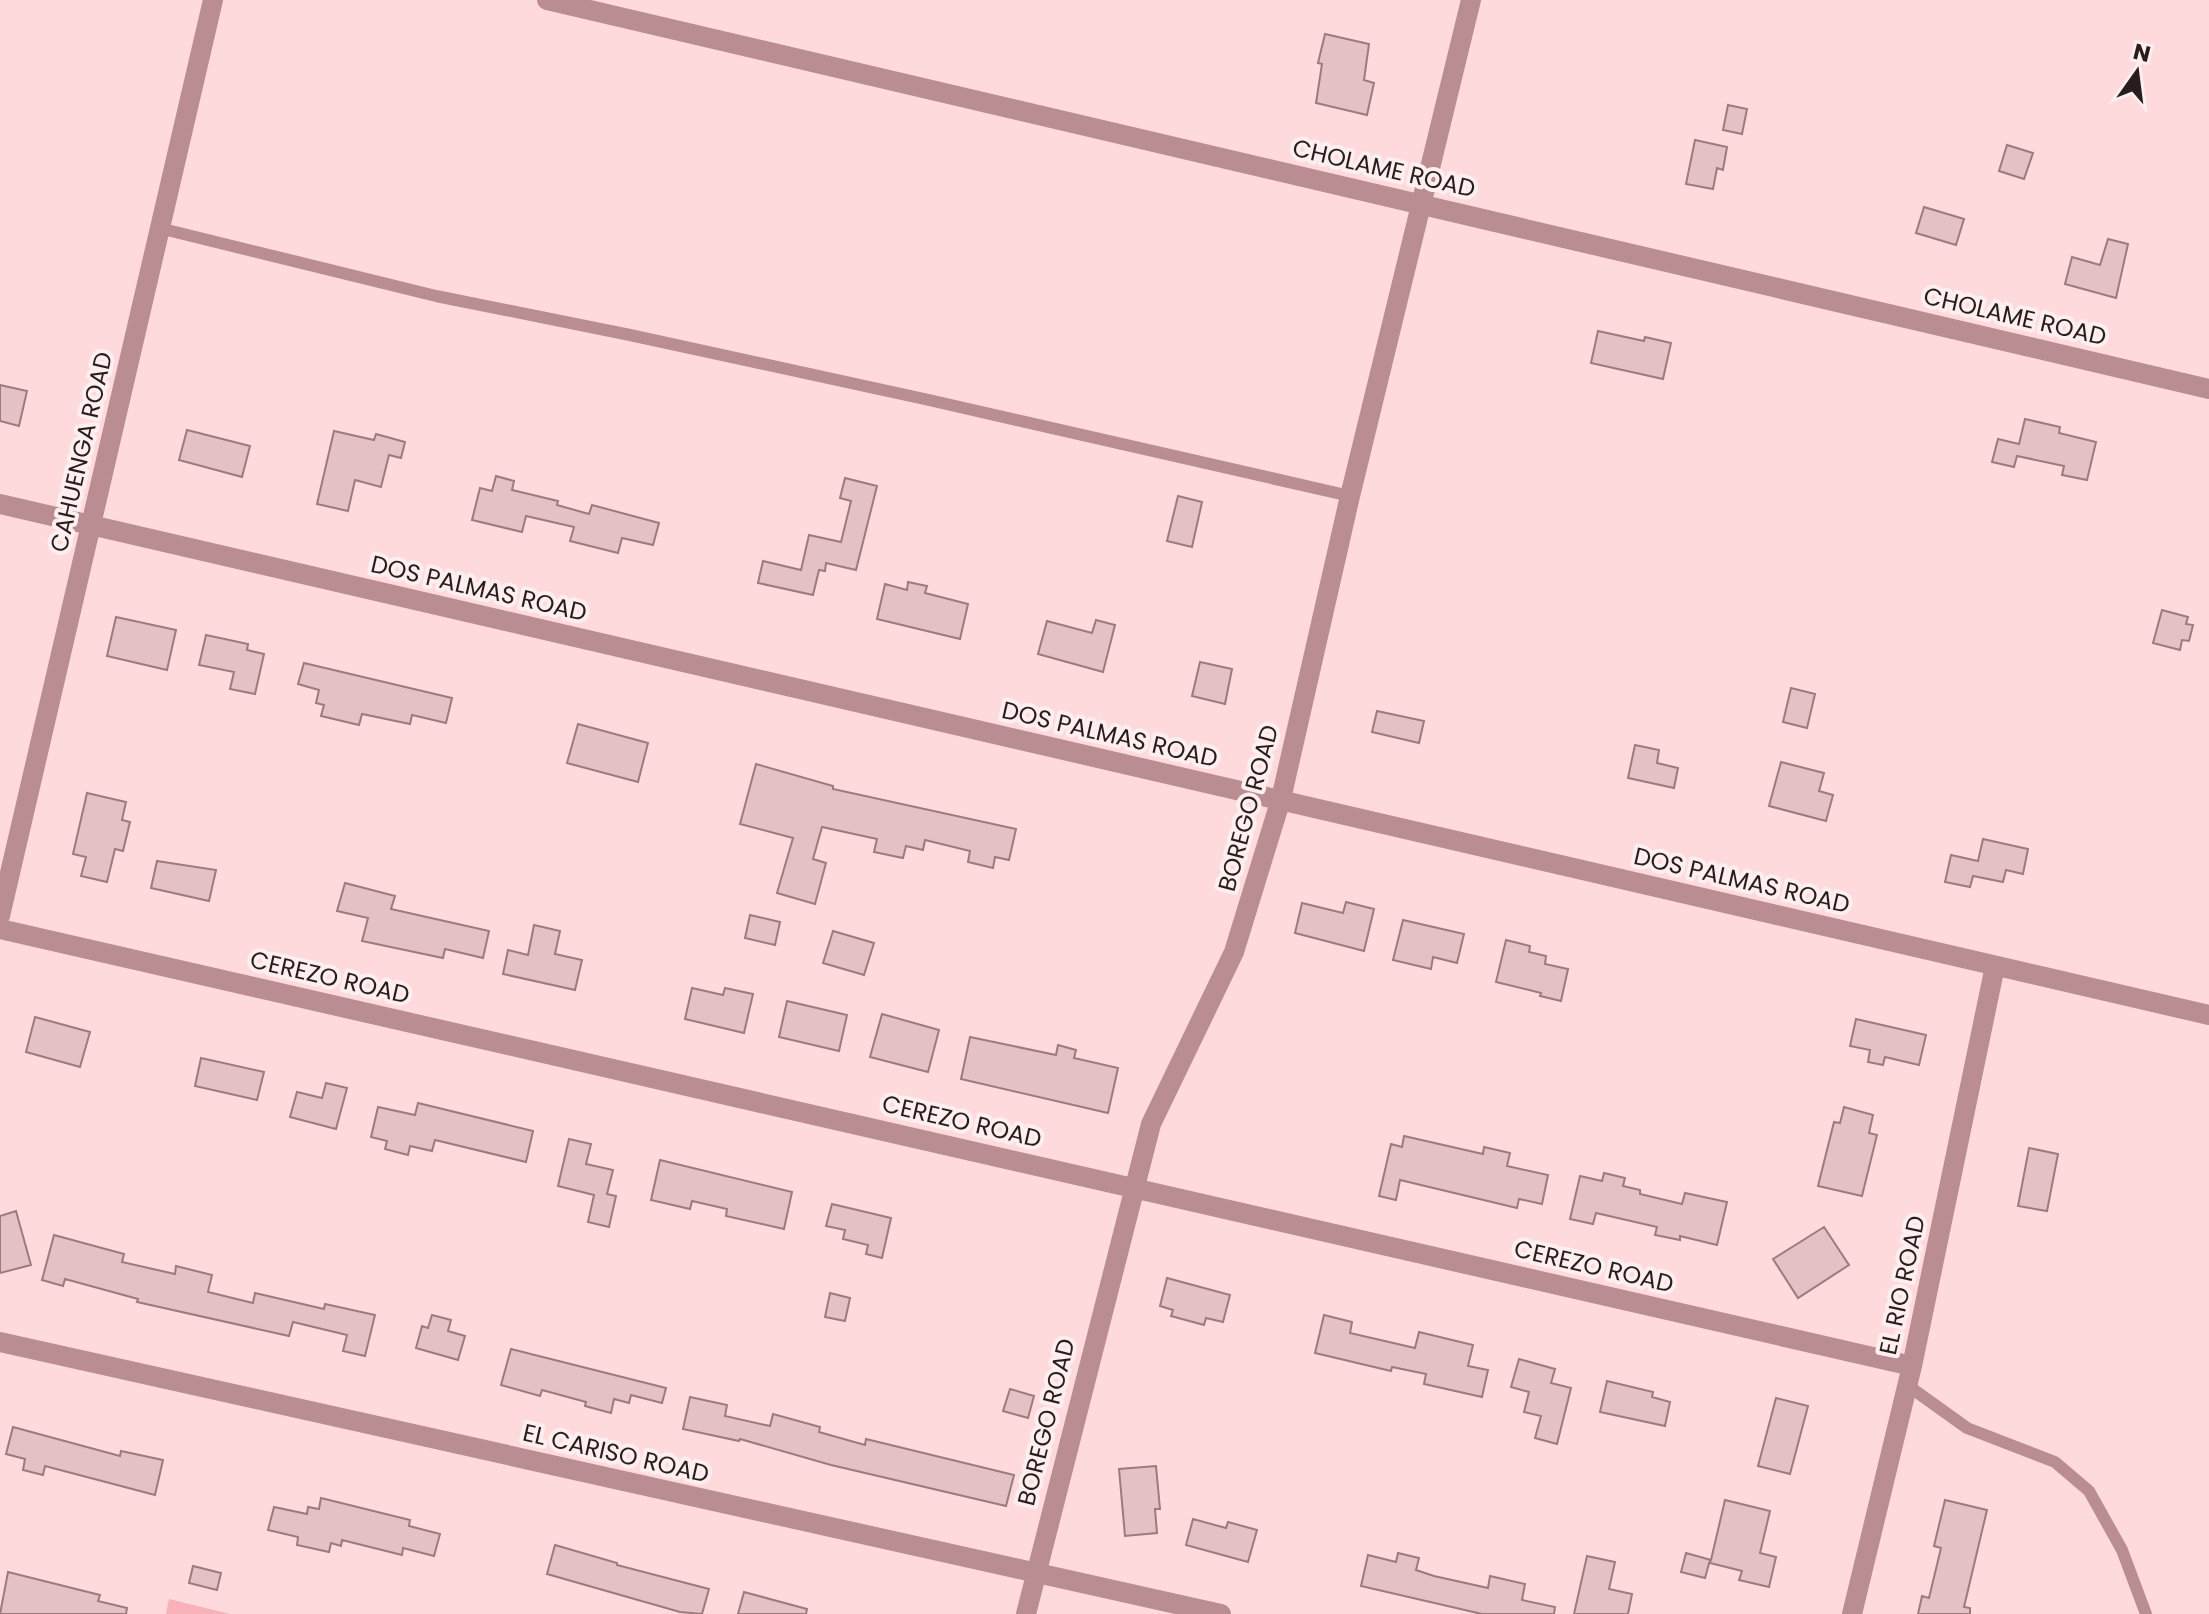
<svg xmlns="http://www.w3.org/2000/svg" width="2209" height="1614" font-family="Poppins,sans-serif">
<rect width="100%" height="100%" fill="#ffdadd"/>
<!-- green -->
<path fill="#f8b1b9" d="M169,1599L230,1614H166Z"/>
<!-- building -->
<path fill="#e4c1c4" stroke="#9b7b7e" stroke-width="2" d="M1325,34L1369,44L1364,80L1374,83L1367,115L1316,103L1322,64L1318,63Z
M1728,105L1747,109L1742,134L1723,130Z
M1695,140L1727,147L1723,170L1717,168L1713,189L1686,184Z
M2007,145L2033,153L2024,179L1999,171Z
M1924,207L1964,219L1956,245L1916,233Z
M2108,239L2128,244L2116,298L2065,284L2072,257L2100,265Z
M1598,331L1644,341L1645,337L1671,343L1663,379L1591,363Z
M0,385L27,391L19,426L0,421Z
M2025,419L2060,427L2059,433L2096,442L2087,480L2062,475L2064,466L2017,456L2014,467L1992,462L1998,439L2019,444Z
M187,430L250,446L242,477L179,460Z
M334,431L374,440L376,434L405,442L401,458L389,455L381,487L355,480L348,511L317,504Z
M496,476L514,481L512,490L558,501L557,505L589,514L592,505L659,523L653,545L622,538L618,553L570,541L574,527L526,516L522,532L472,520L480,488L492,491Z
M845,478L877,486L856,570L826,563L825,571L819,570L813,595L758,583L763,561L801,570L809,535L841,542L851,501L840,498Z
M1178,496L1202,502L1192,547L1167,541Z
M908,582L927,586L925,593L968,604L960,639L877,619L885,584L907,590Z
M2162,610L2188,617L2186,624L2193,625L2189,641L2182,640L2180,650L2153,643Z
M116,617L176,630L167,670L107,656Z
M1096,620L1115,625L1103,672L1038,654L1047,621L1092,633Z
M206,635L248,644L247,650L264,654L255,694L230,689L234,672L199,665Z
M1200,662L1232,669L1225,704L1192,696Z
M304,663L452,698L446,723L412,715L410,724L362,714L359,725L321,716L324,705L316,703L319,690L298,684Z
M1791,688L1815,694L1807,728L1783,722Z
M1377,711L1424,721L1419,743L1372,732Z
M578,724L648,743L638,782L567,763Z
M1635,745L1659,750L1657,763L1678,768L1674,788L1628,778Z
M1781,762L1824,773L1819,791L1833,795L1826,821L1769,806Z
M756,764L833,786V789L1016,829L1009,860L995,857L993,868L968,862L970,851L925,840L923,850L906,846L903,858L874,852L877,839L822,827L813,859L826,863L815,904L777,893L793,838L740,824Z
M87,793L126,802L122,820L130,822L123,851L115,849L107,882L81,876L86,857L73,854Z
M1983,839L2028,849L2023,874L2006,870L2003,882L1973,876L1970,887L1945,882L1951,855L1978,861Z
M157,861L216,870L209,901L151,888Z
M345,883L395,896L391,909L489,931L483,958L445,949L443,958L362,941L368,918L337,911Z
M1346,902L1374,909L1364,951L1295,933L1302,903L1343,913Z
M750,915L780,922L775,945L745,938Z
M1403,920L1464,934L1457,963L1433,957L1431,969L1393,960Z
M534,925L560,931L555,954L582,960L575,990L503,974L508,950L528,955Z
M833,931L874,943L864,975L823,963Z
M1506,940L1530,946L1529,952L1546,956L1545,964L1568,969L1561,1001L1540,996L1541,993L1496,982Z
M692,988L723,995L725,988L753,994L744,1033L685,1019Z
M787,1001L847,1015L839,1051L779,1037Z
M882,1014L939,1030L928,1072L870,1057Z
M35,1017L90,1032L80,1067L26,1052Z
M1856,1019L1926,1035L1919,1065L1885,1057L1883,1065L1868,1062L1870,1050L1850,1046Z
M970,1037L1056,1055L1058,1045L1076,1050L1074,1058L1118,1068L1108,1113L961,1079Z
M201,1058L264,1072L257,1100L195,1086Z
M326,1083L347,1088L336,1129L290,1117L297,1092L322,1098Z
M418,1103L533,1131L526,1162L435,1140L432,1151L410,1146L408,1155L385,1149L387,1141L371,1137L378,1107L415,1115Z
M1844,1107L1873,1115L1869,1133L1877,1135L1862,1196L1818,1186L1834,1122L1840,1123Z
M1404,1136L1483,1154L1484,1147L1510,1153L1507,1166L1548,1175L1542,1204L1519,1199L1517,1208L1400,1180L1396,1200L1379,1196L1391,1144L1402,1147Z
M569,1139L591,1144L586,1164L613,1170L607,1194L616,1196L609,1227L588,1222L594,1195L558,1186Z
M2029,1148L2058,1154L2047,1211L2018,1206Z
M660,1160L792,1192L784,1229L726,1216L727,1209L692,1201L690,1209L651,1200Z
M1604,1173L1625,1178L1623,1186L1640,1190V1194L1682,1204L1685,1193L1727,1202L1717,1245L1680,1236V1240L1655,1235L1657,1227L1596,1213L1593,1224L1570,1219L1580,1176L1602,1181Z
M832,1204L891,1218L882,1258L866,1254L868,1245L843,1239L845,1230L826,1226Z
M16,1211L31,1265L0,1273V1216Z
M1824,1227L1849,1265L1798,1298L1773,1259Z
M54,1235L124,1254L122,1262L175,1274L176,1266L212,1275L208,1292L253,1303L255,1293L324,1309L325,1304L375,1315L365,1356L343,1351L347,1335L293,1322L289,1336L137,1302L138,1299L65,1279L63,1286L42,1280Z
M1167,1278L1230,1295L1223,1322L1206,1318L1204,1325L1171,1316L1173,1310L1160,1306Z
M830,1293L850,1298L845,1321L825,1317Z
M432,1315L451,1320L448,1331L465,1336L458,1360L416,1348L422,1326L428,1328Z
M1324,1315L1352,1322L1350,1333L1415,1348L1419,1332L1473,1345L1468,1366L1488,1370L1482,1397L1424,1384L1426,1374L1392,1367L1391,1371L1315,1353Z
M511,1349L666,1388L662,1403L631,1395L629,1403L614,1399L611,1413L585,1406L586,1402L542,1390L540,1396L501,1385Z
M1519,1359L1555,1369L1551,1383L1571,1388L1557,1444L1535,1438L1541,1416L1524,1412L1529,1392L1511,1387Z
M1607,1381L1653,1392L1652,1397L1670,1402L1665,1426L1600,1412Z
M1010,1389L1034,1396L1028,1418L1003,1411Z
M690,1397L727,1405L725,1416L770,1426L773,1414L820,1427L819,1432L865,1445L866,1439L1014,1475L1006,1506L831,1465L740,1439L739,1441L683,1429Z
M1776,1398L1808,1406L1790,1474L1758,1466Z
M13,1427L120,1456L121,1451L163,1460L155,1495L45,1466L43,1475L23,1470L25,1459L6,1454Z
M1156,1466L1160,1509H1155L1157,1533L1125,1536L1119,1469Z
M321,1498L410,1520L409,1526L440,1534L434,1556L403,1548L402,1555L342,1540L341,1546L331,1543L329,1552L297,1545L298,1537L268,1530L274,1507L307,1514L308,1507L319,1509Z
M1725,1500L1770,1511L1760,1553L1776,1557L1769,1587L1739,1580L1742,1571L1710,1563V1560L1705,1578L1681,1572L1686,1553L1711,1560Z
M1945,1500L1987,1510L1964,1607L1970,1608V1614H1918L1922,1596L1929,1598L1941,1548L1934,1546Z
M1193,1519L1226,1528L1228,1522L1257,1530L1248,1562L1186,1545Z
M555,1545L617,1563V1565L709,1589L702,1614L680,1612L547,1574Z
M1398,1553L1419,1558L1416,1570L1434,1576L1488,1588L1490,1576L1525,1584L1522,1600L1555,1607L1554,1614H1482L1361,1586L1368,1555L1396,1562Z
M1587,1556L1615,1562L1609,1589L1632,1594L1628,1614H1574Z
M193,1566L221,1573L217,1590L189,1583Z
M8,1572L100,1595L98,1601L127,1608L126,1614H0Z
M744,1592L807,1609L806,1614H738Z"/>
<g fill="none" stroke-linecap="round" stroke-linejoin="round">
<!-- service -->
<path stroke="#b98d91" stroke-width="12" d="M159,228L436,296L630,335L929,400L1350,496
M1907,1385L1967,1428L2055,1462L2089,1491L2122,1550L2146,1614"/>
<!-- minor -->
<path stroke="#b98d91" stroke-width="20" d="M547,0L2209,389
M0,929L1912,1366
M0,1342L1221,1614
M1026,1614L1151,1124L1234,952L1281,799L1350,496L1471,0
M1852,1614L1912,1366L1995,966"/>
<!-- tertiary -->
<path stroke="#b98d91" stroke-width="20" d="M0,504L2209,1015
M0,916L213,0"/>
</g>
<g text-anchor="middle" dominant-baseline="central" stroke-width="8" stroke-linejoin="round" paint-order="stroke">
<!-- street labels -->
<g font-size="24" fill="#281c1d" stroke="#fdeeef">
<text transform="translate(1384 168) rotate(13)">CHOLAME ROAD</text>
<text transform="translate(2015 316) rotate(13)">CHOLAME ROAD</text>
<text transform="translate(81 452) rotate(-77)">CAHUENGA ROAD</text>
<text transform="translate(479 588) rotate(13)">DOS PALMAS ROAD</text>
<text transform="translate(1110 734) rotate(13)">DOS PALMAS ROAD</text>
<text transform="translate(1248 808) rotate(-75)">BOREGO ROAD</text>
<text transform="translate(1742 880) rotate(13)">DOS PALMAS ROAD</text>
<text transform="translate(330 977) rotate(13)">CEREZO ROAD</text>
<text transform="translate(962 1121) rotate(13)">CEREZO ROAD</text>
<text transform="translate(1594 1266) rotate(13)">CEREZO ROAD</text>
<text transform="translate(1902 1285) rotate(-78)">EL RIO ROAD</text>
<text transform="translate(1046 1422) rotate(-76)">BOREGO ROAD</text>
<text transform="translate(616 1453) rotate(13)">EL CARISO ROAD</text>
</g>
</g>
<!-- north arrow -->
<g transform="translate(2137 72) rotate(14)" stroke="#fdeeef" stroke-width="6" paint-order="stroke">
<path d="M0-6L14 30L0 20L-14 30Z" fill="#281c1d"/>
<text y="-12" font-size="22" font-weight="bold" text-anchor="middle" fill="#281c1d">N</text>
</g>
</svg>
